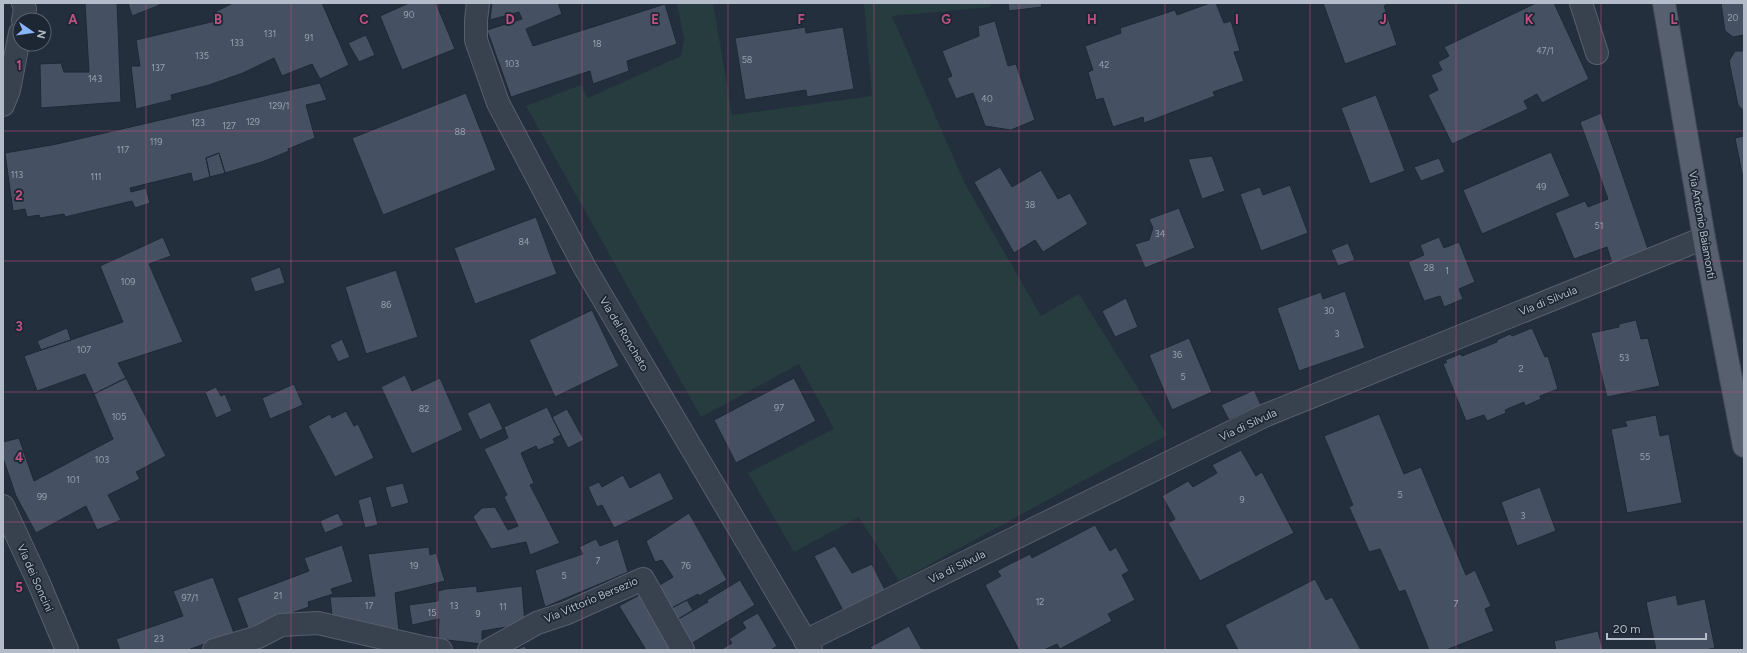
<svg xmlns="http://www.w3.org/2000/svg" width="1747" height="653" font-family="Figtree,sans-serif">
<rect width="100%" height="100%" fill="#242f3e"/>
<!-- green -->
<path fill="#263c3f" d="M677,3H713L732,115L872,96L864,3H990L991,7L892,16L965,184L1041,316L1079,294L1167,435L899,581L859,517L794,552L748,473L834,429L799,364L701,417L526,106L581,85L588,98L681,56L684,39Z"/>
<!-- building -->
<path fill="#455162" stroke="#1f2835" d="M85,3H117L121,102L41,108L40,64L61,63L64,72H89Z
M128,3H159L160,5L132,16Z
M233,3H322L349,65L320,79L312,64L282,76L274,58L243,73L209,85L171,95L172,100L136,109L131,66H140L136,40L215,21L213,13Z
M409,3H436L455,49L402,70L380,16Z
M492,3H558L562,14L526,29L533,46L665,4L677,44L627,61L629,71L593,84L590,71L511,97L487,30L522,19L519,12L490,20Z
M1008,3H1041L1042,7L1009,11Z
M1210,3H1216L1224,23L1231,21L1240,51L1234,52L1244,81L1213,92L1215,96L1144,123L1143,117L1113,127L1103,98L1096,100L1088,72L1093,70L1085,46L1121,33L1120,28L1175,10L1177,15Z
M1323,3H1389L1384,6L1397,45L1345,64Z
M1536,3H1554L1589,79L1542,103L1537,94L1524,101L1528,109L1452,144L1428,95L1438,90L1431,75L1442,70L1438,62L1449,56L1444,47Z
M1721,3H1744V47L1743,35L1733,37L1725,31Z
M995,21L1008,66L1016,64L1035,120L1011,130L985,126L973,93L956,99L947,78L952,76L942,51L979,36L978,26Z
M805,27L806,33L843,27L854,89L807,97L806,90L745,100L735,38Z
M366,35L375,55L359,62L348,43Z
M1735,51H1744V111L1738,105L1729,61Z
M320,83L327,100L306,105L315,138L288,149L289,151L262,162L225,173L219,153L206,158L210,177L193,182L191,173L130,188L131,192L146,188L150,203L135,208L132,201L65,217L64,214L40,218L39,215L27,217L25,209L13,211L5,153L57,144Z
M466,93L496,170L383,215L352,138Z
M1376,95L1405,171L1370,184L1341,108Z
M1601,113L1648,249L1612,263L1607,247L1574,259L1555,213L1585,201L1588,207L1608,199L1580,122Z
M1744,136V183L1735,138Z
M1551,152L1570,196L1482,234L1463,190Z
M219,153L225,173L210,177L206,158Z
M1212,156L1225,191L1202,199L1188,159Z
M1439,158L1445,172L1421,181L1414,167Z
M1000,167L1012,187L1041,170L1058,199L1070,193L1088,224L1043,252L1035,240L1014,253L974,182Z
M1290,185L1308,233L1261,251L1240,194L1260,187L1263,195Z
M1179,208L1195,248L1145,268L1135,244L1149,240L1153,228L1149,219Z
M536,217L557,274L475,304L454,248Z
M163,237L171,256L149,264L183,342L118,363L126,378L94,394L85,374L37,391L24,356L123,322L100,266Z
M1439,237L1444,248L1459,242L1475,282L1459,289L1463,299L1444,307L1440,296L1424,301L1408,262L1424,255L1420,245Z
M1348,243L1355,260L1338,266L1331,250Z
M280,267L285,283L255,292L250,278Z
M396,270L418,337L366,354L345,287Z
M1345,291L1365,348L1299,371L1277,308L1321,292L1323,299Z
M1126,298L1138,327L1115,337L1102,311Z
M592,310L619,366L555,397L529,340Z
M1636,320L1641,339L1648,338L1660,386L1607,397L1591,333L1619,327V324Z
M67,328L71,340L41,350L37,341Z
M1532,328L1545,357L1548,356L1558,389L1540,396L1541,399L1525,406L1524,402L1505,410L1506,413L1487,421L1484,415L1466,421L1443,364L1447,362L1445,360L1460,354L1462,356L1497,342V340L1510,334L1512,336Z
M1189,338L1212,392L1172,410L1149,355Z
M342,339L350,357L338,362L330,345Z
M405,375L412,391L440,378L463,430L412,454L381,387Z
M126,378L166,456L136,472L140,479L108,495L121,520L97,530L86,506L36,533L16,496L3,458V442L19,438L34,481L113,439L94,394Z
M794,378L816,421L736,463L714,420Z
M294,384L303,405L270,419L262,398Z
M216,387L221,396L225,394L232,411L216,418L205,392Z
M1254,390L1261,405L1229,420L1221,405Z
M490,402L503,429L480,440L467,413Z
M547,407L561,435L553,439L555,443L538,450L536,446L521,453L534,483L530,485L560,543L530,555L526,542L491,549L473,517L482,508L495,507L508,530L518,526L504,497L507,495L484,449L508,438L504,427Z
M567,409L584,440L568,448L552,417Z
M346,411L354,426L358,424L374,458L335,477L308,426L330,414L332,418Z
M1379,414L1404,474L1421,467L1466,575L1475,570L1491,606L1485,609L1494,631L1446,650H1429L1405,590L1399,592L1380,549L1369,552L1349,507L1353,505L1324,436Z
M1656,415L1660,436L1669,434L1682,503L1627,513L1611,429L1627,426L1625,421Z
M1241,450L1256,476L1262,472L1294,533L1200,581L1168,523L1175,519L1162,496L1188,481L1193,487L1217,473L1212,465Z
M660,472L674,499L614,528L602,505L597,507L588,487L599,482L602,487L623,475L630,488Z
M403,483L409,503L391,508L385,487Z
M1540,487L1556,531L1517,546L1501,502Z
M371,496L378,525L365,528L358,500Z
M338,513L344,525L325,533L320,521Z
M689,513L727,580L699,596L698,594L668,610L658,586L673,577L662,560L655,562L646,541Z
M1095,525L1110,551L1116,547L1129,571L1122,575L1135,600L1108,614L1112,621L1060,649L1057,644L1044,650H1019L985,585L1001,576L997,571L1008,565L1030,554L1032,558Z
M596,539L600,546L618,539L628,572L545,607L535,570L583,554L579,547Z
M342,545L353,582L331,589L333,594L308,602L309,607L248,628L237,598L309,571L304,558Z
M835,546L852,573L872,564L886,592L846,616L814,556Z
M429,547L430,555L436,553L445,581L395,593L399,631L332,615L330,597L375,596L368,554Z
M213,577L234,633L188,650H120L116,639L183,616L173,591Z
M1315,579L1326,600L1332,597L1361,650H1238L1225,625Z
M740,580L755,605L689,645L675,621L708,602L707,600Z
M477,586V592L522,586L525,624L482,631V644L438,639L439,619L412,625L409,605L438,601V591L446,589Z
M641,594L671,648L666,650H646L619,606Z
M1676,595L1678,605L1705,599L1715,648L1705,650H1656L1646,602Z
M687,600L693,610L675,621L668,610Z
M758,613L777,646L771,650H720L732,643L729,639L746,628L742,622Z
M909,626L922,650H872L870,647Z
M1598,631L1603,650H1556L1554,641Z
M525,646L527,650H515Z"/>
<g fill="none" stroke-linecap="round" stroke-linejoin="round">
<!-- minor casing -->
<g stroke="#565f6c" stroke-width="24">
<path id="minor" d="M478,3L476,20V40L498,103L585,268L811,650
M1581,3L1597,53
M23,20L25,9L23,3
M3,105L9,90L20,33
M3,506L38,581L67,650
M805,641L1266,415L1704,238
M214,650L258,637L281,625L318,623L422,647L441,650
M489,650L537,623L567,613L643,579L683,650"/>
</g>
<!-- major casing -->
<g stroke="#414a57" stroke-width="24">
<path id="major" d="M1664,3L1704,238L1744,446"/>
</g>
<!-- minor -->
<use href="#minor" stroke="#38414e" stroke-width="22"/>
<!-- major -->
<use href="#major" stroke="#56606e" stroke-width="22"/>
</g>
<!-- grid -->
<path fill="none" stroke="#bd5182" stroke-width="1" stroke-opacity="0.55" d="M146,3V650M291,3V650M437,3V650M582,3V650M728,3V650M874,3V650M1019,3V650M1165,3V650M1310,3V650M1456,3V650M1601,3V650M3,131H1744M3,261H1744M3,392H1744M3,522H1744"/>
<g text-anchor="middle" dominant-baseline="central" stroke-width="3.5" stroke-linejoin="round" paint-order="stroke">
<!-- number labels -->
<g font-size="9" fill="#98a1af">
<text x="409" y="14">90</text>
<text x="1733" y="17">20</text>
<text x="270" y="33">131</text>
<text x="309" y="37">91</text>
<text x="237" y="42">133</text>
<text x="597" y="43">18</text>
<text x="1545" y="50">47/1</text>
<text x="202" y="55">135</text>
<text x="747" y="59">58</text>
<text x="512" y="63">103</text>
<text x="1104" y="64">42</text>
<text x="158" y="67">137</text>
<text x="95" y="78">143</text>
<text x="987" y="98">40</text>
<text x="279" y="105">129/1</text>
<text x="253" y="121">129</text>
<text x="198" y="122">123</text>
<text x="229" y="125">127</text>
<text x="460" y="131">88</text>
<text x="156" y="141">119</text>
<text x="123" y="149">117</text>
<text x="17" y="174">113</text>
<text x="96" y="176">111</text>
<text x="1541" y="186">49</text>
<text x="1030" y="204">38</text>
<text x="1599" y="225">51</text>
<text x="1160" y="233">34</text>
<text x="524" y="241">84</text>
<text x="1429" y="267">28</text>
<text x="1447" y="270">1</text>
<text x="128" y="281">109</text>
<text x="386" y="304">86</text>
<text x="1329" y="310">30</text>
<text x="1337" y="333">3</text>
<text x="84" y="349">107</text>
<text x="1177" y="354">36</text>
<text x="1624" y="357">53</text>
<text x="1521" y="368">2</text>
<text x="1183" y="376">5</text>
<text x="779" y="407">97</text>
<text x="424" y="408">82</text>
<text x="119" y="416">105</text>
<text x="1645" y="456">55</text>
<text x="102" y="459">103</text>
<text x="73" y="479">101</text>
<text x="1400" y="494">5</text>
<text x="42" y="496">99</text>
<text x="1242" y="499">9</text>
<text x="1523" y="515">3</text>
<text x="598" y="560">7</text>
<text x="414" y="565">19</text>
<text x="686" y="565">76</text>
<text x="564" y="575">5</text>
<text x="278" y="595">21</text>
<text x="190" y="597">97/1</text>
<text x="1040" y="601">12</text>
<text x="1456" y="603">7</text>
<text x="369" y="605">17</text>
<text x="454" y="605">13</text>
<text x="503" y="606">11</text>
<text x="432" y="612">15</text>
<text x="478" y="613">9</text>
<text x="159" y="638">23</text>
</g>
<!-- street labels -->
<g font-size="11" fill="#b4bcc9" stroke="#1d2633">
<text transform="translate(1702 225) rotate(80)">Via Antonio Baiamonti</text>
<text transform="translate(1548 301) rotate(-22)">Via di Silvula</text>
<text transform="translate(624 334) rotate(59)">Via del Roncheto</text>
<text transform="translate(1248 425) rotate(-25)">Via di Silvula</text>
<text transform="translate(957 567) rotate(-26)">Via di Silvula</text>
<text transform="translate(35 578) rotate(66)">Via dei Soncini</text>
<text transform="translate(591 600) rotate(-23)">Via Vittorio Bersezio</text>
</g>
</g>
<g font-size="13" text-anchor="middle" font-weight="bold" fill="#bd5182" stroke="#1d2633" stroke-width="3.5" stroke-linejoin="round" paint-order="stroke">
<text x="73" y="24">A</text>
<text x="218" y="24">B</text>
<text x="364" y="24">C</text>
<text x="510" y="24">D</text>
<text x="655" y="24">E</text>
<text x="801" y="24">F</text>
<text x="946" y="24">G</text>
<text x="1092" y="24">H</text>
<text x="1237" y="24">I</text>
<text x="1383" y="24">J</text>
<text x="1529" y="24">K</text>
<text x="1674" y="24">L</text>
<text x="19" y="70">1</text>
<text x="19" y="200">2</text>
<text x="19" y="331">3</text>
<text x="19" y="462">4</text>
<text x="19" y="592">5</text>
</g>
<!-- border -->
<rect width="1747" height="653" fill="none" stroke="#b4bcc9" stroke-width="8"/>
<!-- north arrow -->
<g transform="translate(32 32) rotate(103)"><circle r="19" fill="#1d2633" stroke="#59626f"/>
<path d="M0-3L7 15L0 10L-7 15Z" fill="#8ab4f8"/>
<text y="-6" font-size="11" font-weight="bold" text-anchor="middle" fill="#b4bcc9">N</text>
</g>
<!-- scale -->
<path d="M1607 633v6h99v-6" fill="none" stroke="#b4bcc9" stroke-width="2"/>
<text x="1613" y="633" font-size="12" fill="#b4bcc9" stroke="#1d2633" stroke-width="3" paint-order="stroke">20 m</text>
</svg>
